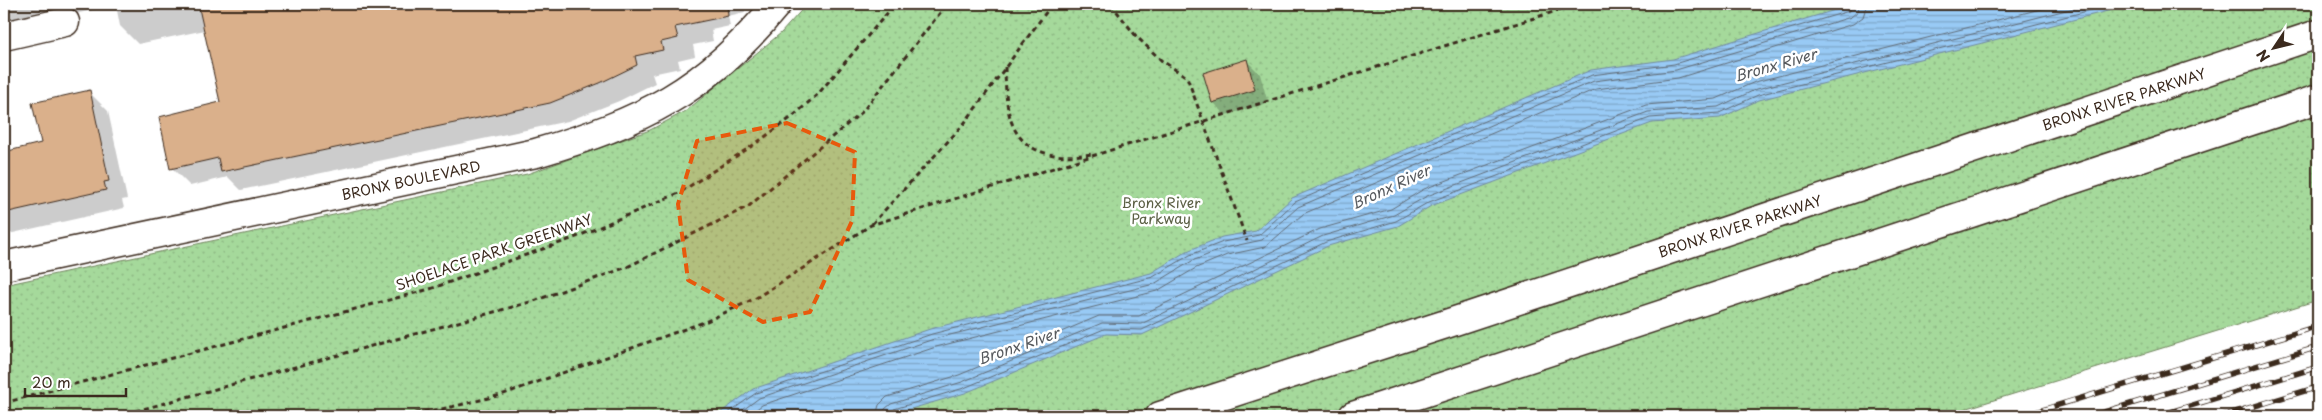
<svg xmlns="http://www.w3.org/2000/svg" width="2322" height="420" font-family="'Playpen Sans',sans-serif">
<defs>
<pattern id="park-dots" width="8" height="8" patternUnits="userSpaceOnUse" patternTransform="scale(1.25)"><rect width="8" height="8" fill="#a5d99b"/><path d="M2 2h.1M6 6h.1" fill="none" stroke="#8fba85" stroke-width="1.8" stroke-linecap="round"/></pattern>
<pattern id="water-rules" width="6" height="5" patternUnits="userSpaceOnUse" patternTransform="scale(1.25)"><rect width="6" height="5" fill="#98caf5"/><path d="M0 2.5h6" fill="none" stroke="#7da4c6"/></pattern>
</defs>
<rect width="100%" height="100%" fill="#fff"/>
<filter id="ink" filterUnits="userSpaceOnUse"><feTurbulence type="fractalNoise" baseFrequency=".02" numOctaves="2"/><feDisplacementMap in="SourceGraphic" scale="10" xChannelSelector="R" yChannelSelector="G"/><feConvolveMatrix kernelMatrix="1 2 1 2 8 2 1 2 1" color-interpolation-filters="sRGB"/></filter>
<g filter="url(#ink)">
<!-- park -->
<path fill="url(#park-dots)" stroke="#70825c" d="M807,4H2318V300L1942,416H4V285L527,174L650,130L686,111L781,33Z"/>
<!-- water -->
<path fill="url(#water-rules)" stroke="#738a9f" d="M1855,4H2135L1759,100L1720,118L1652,123L1431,206L1398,226L1328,246L1142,335L1106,334L965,393L887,416H708L720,413L753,389L930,329L1151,273L1187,251L1222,237L1256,231L1292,198L1591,70L1673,59Z"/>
<!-- shadow -->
<path fill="#0003" d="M4,4H270L274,20L349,4H743L745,12L728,16L730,26L711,30L713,41L693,45L695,56L678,60L680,68L652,74L655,83L619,101L568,121L241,190L228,177L190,186L172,168L221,103L205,30L138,44L120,26L116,5L10,28L4,22Z
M1247,61L1260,74L1268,103L1226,115L1213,102Z
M89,92L108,111L127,199L122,200L124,208L4,235V153L43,144Z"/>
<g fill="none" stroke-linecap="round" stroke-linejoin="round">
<!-- shore -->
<path stroke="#606a74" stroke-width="1" d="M724,416L756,393L932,334L1153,277L1190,255L1223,242L1259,235L1295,202L1592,75L1674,64L1849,11L1853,4
M735,416L759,398L934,339L1154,284L1192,261L1225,248L1262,240L1298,207L1594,81L1676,70L1851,17L1858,11L1859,4
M747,416L762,405L936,347L1157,291L1196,268L1227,255L1265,247L1303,214L1596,89L1678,78L1853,24L1863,17L1867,4
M876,416L879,405L887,397L959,375L1099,316H1139L1320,229L1391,209L1424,189L1646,105L1716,99L1755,82L2060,4
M883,416L885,409L891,404L962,382L1102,323L1141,324L1323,236L1394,215L1427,196L1648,112L1718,107L1757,89L2090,4
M890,416L894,409L964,388L1104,329L1142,330L1326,242L1396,221L1429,202L1650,118L1719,113L1758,95L2115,4"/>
</g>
<!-- building -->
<path fill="#dab08b" stroke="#3b2a1e" d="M198,4H727L728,16L675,27L678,38L661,42L663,50L635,56L637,65L600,83L550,103L221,172L218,158L170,169L159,117L220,102Z
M1247,59L1255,90L1212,103L1203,73Z
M90,90L109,181L104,182L106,190L4,213V152L41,143L32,103Z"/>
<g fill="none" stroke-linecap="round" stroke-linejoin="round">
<!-- minor casing -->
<g stroke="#3b2a1e" stroke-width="31">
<path id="minor" d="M4,36L65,22
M4,266L536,153C642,122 706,91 777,4"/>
</g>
<!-- highway casing -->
<g stroke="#3b2a1e" stroke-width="31">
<path id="highway" d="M1160,416L1443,325L2318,34
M1353,416L2318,99"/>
</g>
<!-- path -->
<path stroke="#3b2a1e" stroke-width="3" stroke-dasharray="5 4" stroke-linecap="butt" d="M1111,4L1136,36L1162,61L1187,77L1247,241
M1005,67C1006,107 1006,147 1054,155C1066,157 1081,155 1093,154
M872,224L963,125L1047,11L1055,4
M4,403L430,289L574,238L679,193L755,144L792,117L818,94L895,4
M118,416L534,301L627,267L749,206L862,112L947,4
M397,416L447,408L501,395L707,321L756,298L871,225L1579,4
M432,416L444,410"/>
<!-- minor -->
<use href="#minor" stroke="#fff" stroke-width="28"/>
<!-- highway -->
<use href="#highway" stroke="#fff" stroke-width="28"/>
<!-- rail casing -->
<g stroke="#3b2a1e" stroke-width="5.5">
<path id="rail" d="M2022,416L2318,326
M2091,416L2318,347
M2157,416L2318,367
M2222,416L2318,387"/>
</g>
<!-- rail -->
<use href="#rail" stroke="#fff" stroke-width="4" stroke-dasharray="11" stroke-linecap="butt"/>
</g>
</g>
<!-- marked area -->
<path fill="#e8590c" fill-opacity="0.2" stroke="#e8590c" stroke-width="4" stroke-dasharray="10 6" stroke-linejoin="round" d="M787,123L855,152L852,221L810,312L763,322L688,280L678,204L697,141Z"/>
<g text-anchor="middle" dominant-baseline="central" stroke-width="5" stroke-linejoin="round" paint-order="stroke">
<!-- street labels -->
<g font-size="14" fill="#3b2a1e" stroke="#fff">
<text transform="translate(2124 99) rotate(-18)">BRONX RIVER PARKWAY</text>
<text transform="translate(411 180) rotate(-12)">BRONX BOULEVARD</text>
<text transform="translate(1740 226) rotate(-18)">BRONX RIVER PARKWAY</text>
<text transform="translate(494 252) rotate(-19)">SHOELACE PARK GREENWAY</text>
</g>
<!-- park labels -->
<g font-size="14" fill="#5b5f44" stroke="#fff">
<text x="1161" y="202">Bronx River<tspan x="1161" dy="16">Parkway</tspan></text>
</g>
<!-- water labels -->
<g font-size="15" font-style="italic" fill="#575a5e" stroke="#fff">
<text transform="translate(1775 64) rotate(-16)">Bronx River</text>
<text transform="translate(1390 186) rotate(-25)">Bronx River</text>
<text transform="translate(1018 345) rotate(-19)">Bronx River</text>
</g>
</g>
<!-- margin -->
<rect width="2322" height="420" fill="none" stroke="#fff" stroke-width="20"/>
<rect x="10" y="10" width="2302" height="400" fill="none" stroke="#3b2a1e" stroke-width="2" filter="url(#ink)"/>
<!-- north arrow -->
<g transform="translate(2274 48) rotate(235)" stroke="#ffffff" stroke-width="4" paint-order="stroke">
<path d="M0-4L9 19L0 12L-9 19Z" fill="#3b2a1e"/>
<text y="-8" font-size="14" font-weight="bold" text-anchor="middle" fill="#3b2a1e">N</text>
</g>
<!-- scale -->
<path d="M25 388v8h101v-8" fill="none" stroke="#3b2a1e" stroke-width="2.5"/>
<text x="32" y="388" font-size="15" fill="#3b2a1e" stroke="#ffffff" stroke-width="4" paint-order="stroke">20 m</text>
</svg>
